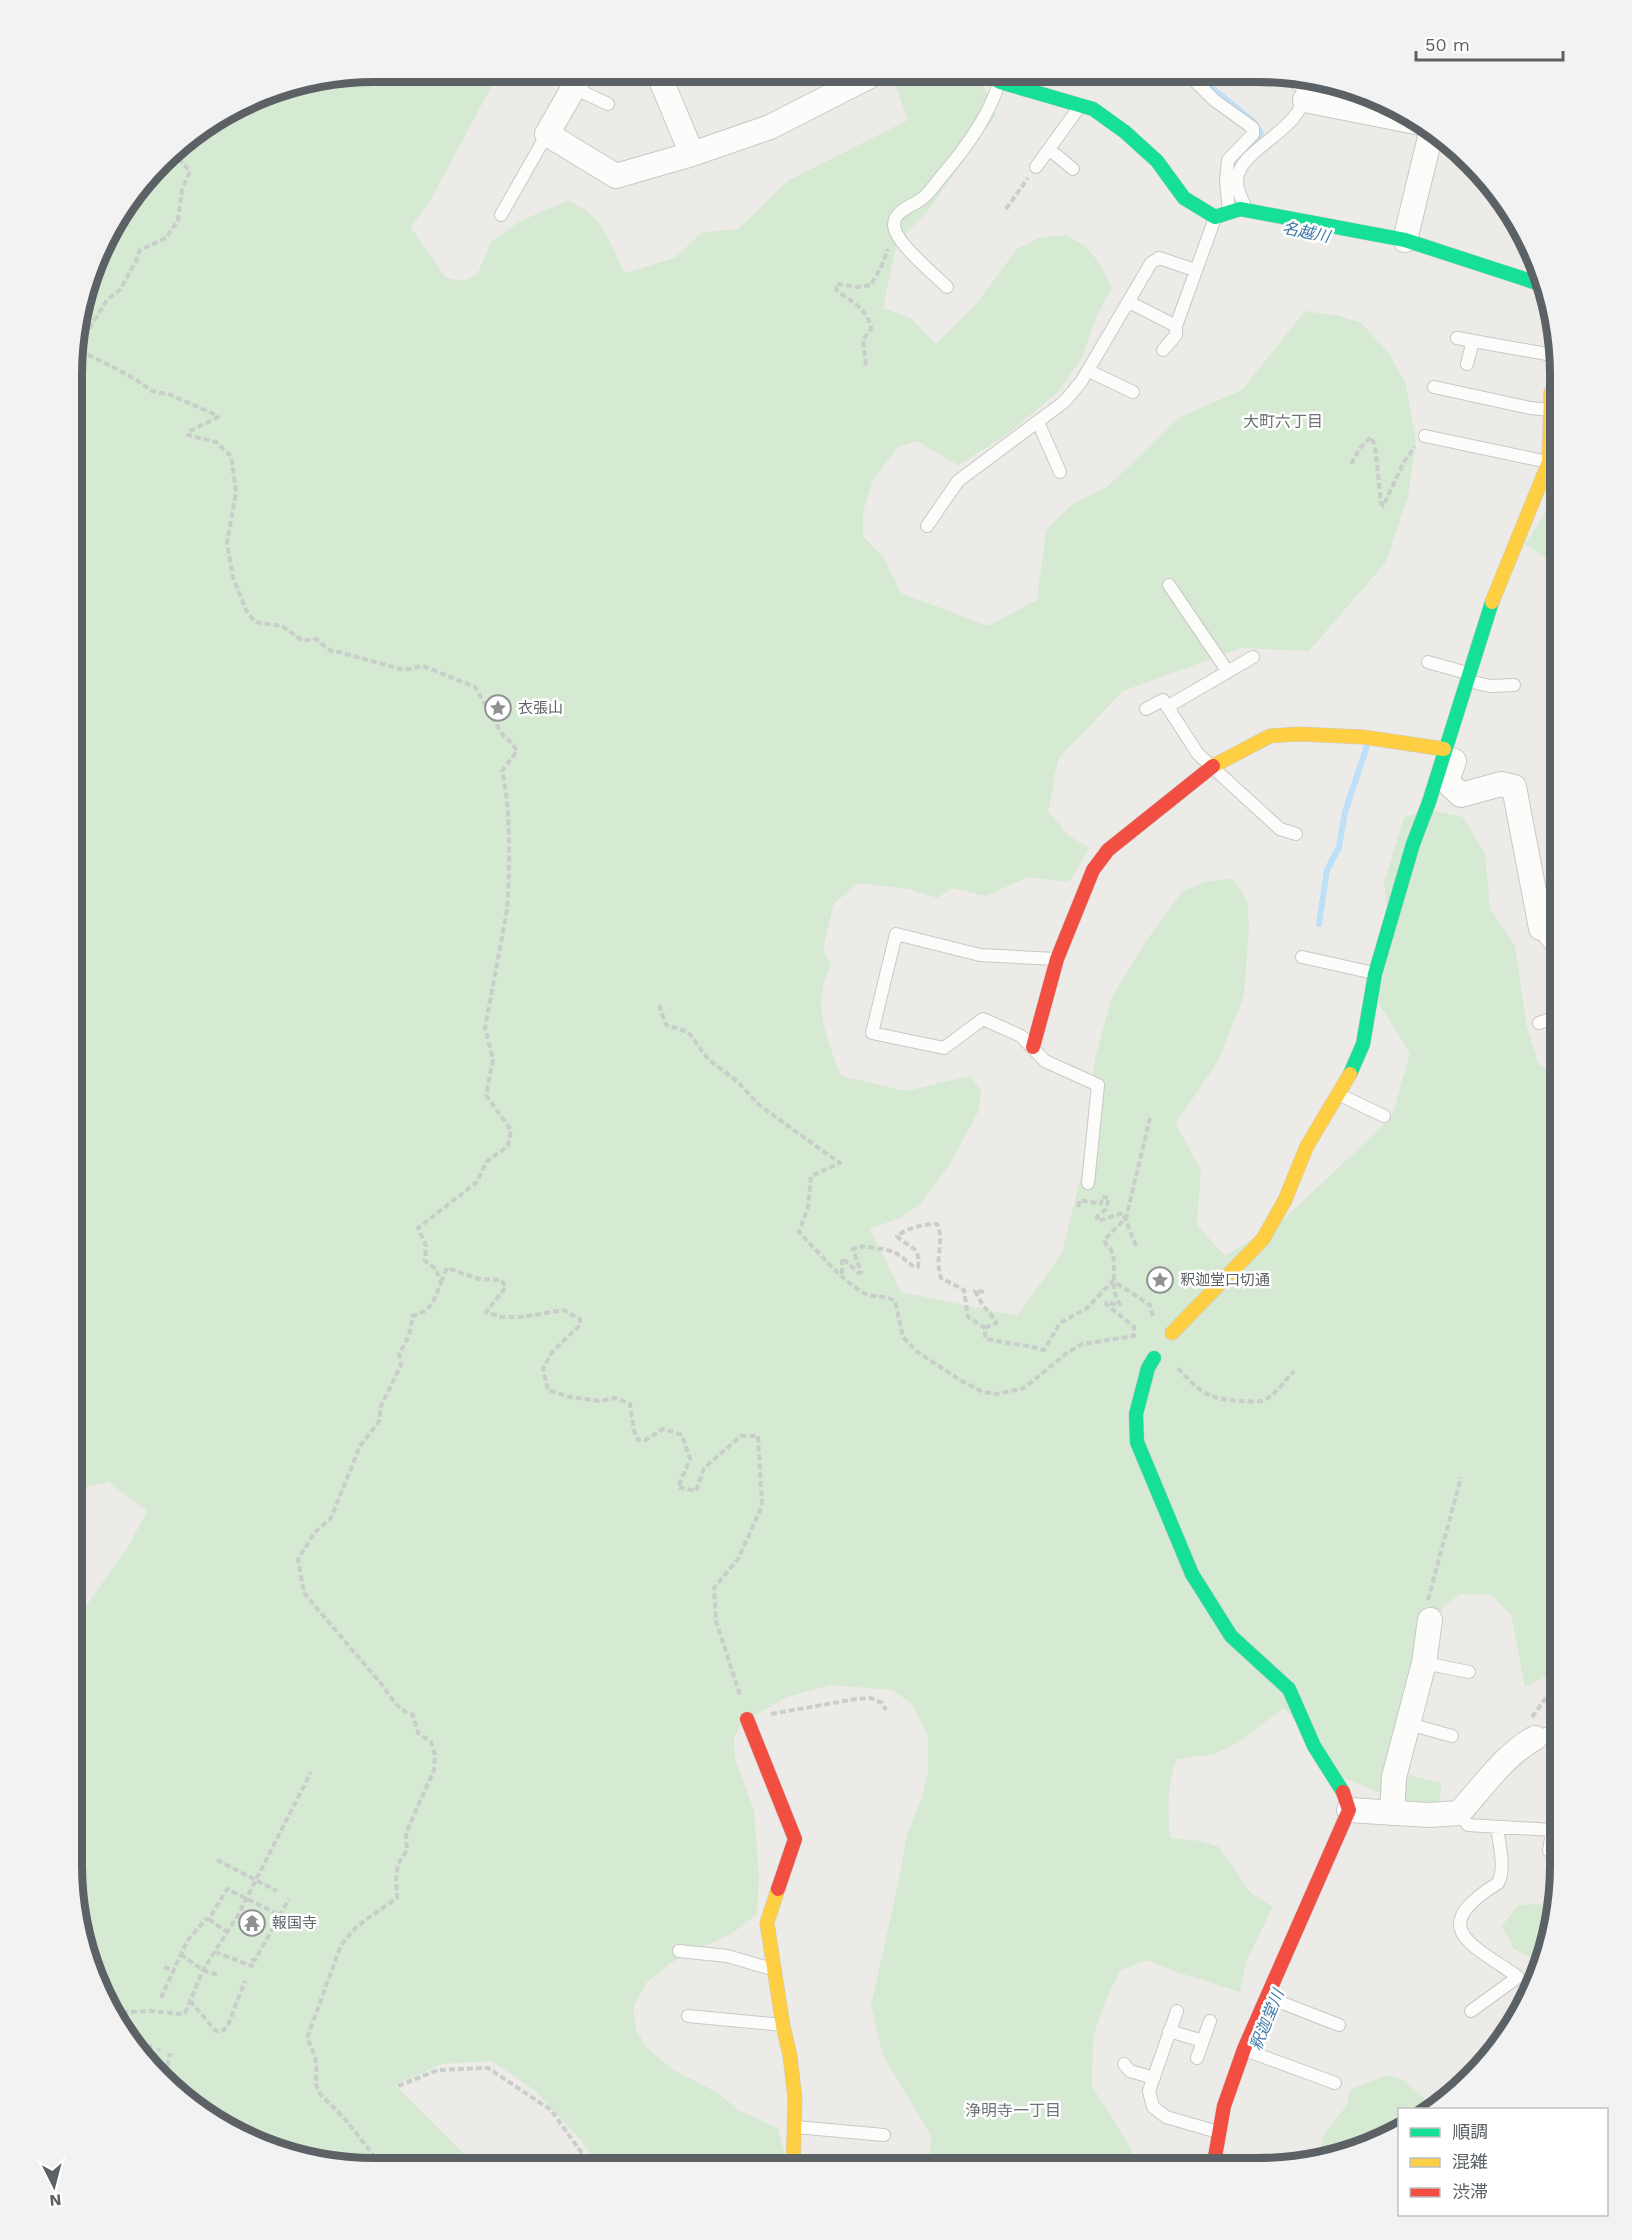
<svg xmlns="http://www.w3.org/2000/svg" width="1632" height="2240" font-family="'Work Sans','Noto Sans JP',sans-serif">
<rect width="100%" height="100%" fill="#edebe7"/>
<!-- green -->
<path fill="#d6e9d2" d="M376,72H502L498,74L431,199L411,227L445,277L462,281L477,275L491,242L520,221L568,201C603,214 609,243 625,273L675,258L701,233L738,229L789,180L908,120L891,73L973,74L984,87L996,115L927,212L897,242L883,308L911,318L936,344L977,303L1017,249L1039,238L1065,235L1084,245L1097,260L1112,288L1097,315L1082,357L1059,391L1005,436L958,465L917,441L898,447L873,480L863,512V536L884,558L901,593L988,626L1037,600L1046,530L1073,504L1107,487L1180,417L1242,390L1305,311L1339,316L1361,323L1389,353L1406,385L1416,441L1408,496L1386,562L1309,651L1241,648L1123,691L1059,758L1053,780L1054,785L1048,811L1068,835L1089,848L1069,882L1028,877L986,896L952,888L937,898L908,889L859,883L834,903L823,949L831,964C828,973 823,982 822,992C817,1016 832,1053 841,1076L906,1091L970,1076L981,1091L979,1110L950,1164L919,1205L902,1217L870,1229L901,1292L1017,1316L1062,1253L1093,1128L1091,1096L1095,1058L1112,996L1147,940L1182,892L1205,882L1232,878L1247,900L1249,927L1244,995L1220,1058L1176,1123L1201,1171L1197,1225L1225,1256L1284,1219L1392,1117L1410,1053L1377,1001L1391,945L1384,883L1404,817L1431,810L1463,817L1485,854L1490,909L1515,946L1527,1028L1539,1065L1560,1075L1559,1651L1548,1676L1525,1687L1511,1614L1491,1595L1461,1594L1444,1606L1419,1647L1407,1708L1393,1733L1382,1794L1342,1777L1284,1708L1237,1743L1215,1754L1177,1759C1166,1787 1168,1809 1170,1838L1200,1841L1219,1847L1251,1893L1273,1907L1246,1962L1240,1992L1177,1972L1147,1960L1120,1971L1106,1999L1093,2037L1092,2086L1131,2148L1135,2168L929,2167L931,2135L883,2056L871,2005L898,1884L907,1834L922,1798L928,1771V1736L911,1703L892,1690L831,1685L787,1697L743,1722L734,1737L735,1759L754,1810L759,1876L757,1914L731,1934L672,1962L646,1983L633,2008L636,2030L648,2049L672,2069L718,2093L738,2110L778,2128L788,2167L600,2166L578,2137L534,2090L492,2061L442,2064L395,2085L463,2153L461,2166L337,2165L260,2145L207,2117L147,2064L103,1998L78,1924L72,1864V1626L129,1545L147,1511L108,1482L73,1490L75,336L113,224L176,147L278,88Z
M1560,490V568L1525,544Z
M1401,1773L1442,1783L1438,1807L1399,1804Z
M1556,1903L1543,1963L1514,1949L1502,1926L1518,1905Z
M1388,2075L1403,2080L1435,2107L1431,2109L1400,2110L1399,2131L1390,2137L1319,2161L1323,2136L1347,2105L1351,2089Z"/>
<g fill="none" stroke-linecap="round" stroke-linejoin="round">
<!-- stream -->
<path stroke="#bbe0f8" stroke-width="6" d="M1202,80L1254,122L1261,133L1253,142
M1234,169L1246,149
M1319,924L1327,870L1339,847L1345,812L1367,746"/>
<!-- lane casing -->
<g stroke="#c8c8c8" stroke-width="14">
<path id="lane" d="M1188,74L1214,100L1253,128V134L1228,160L1226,181L1229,211
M574,88L608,104
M1049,149L1073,169
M1036,167L1080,106
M1245,206C1241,198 1237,190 1237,180C1239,148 1302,132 1306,90L1283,75
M501,215L547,134
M947,287C934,274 895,243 894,225C894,210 913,206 923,198C930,192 935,184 941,177C965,149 988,118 999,83
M1129,302L1176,326
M1457,338L1558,356
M1163,350L1176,335V326L1215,218
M1467,364L1473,341
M1089,371L1133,392
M1434,387L1530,408L1550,410
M1038,422L1060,472
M1425,436L1548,462
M927,526L958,481L1064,402L1081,382L1151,263L1159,258L1195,270
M1169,585L1228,672
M1428,662L1467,673
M1468,681L1490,686L1514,685
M1167,707L1253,657
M1146,709L1163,700L1198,754L1280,829L1296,834
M1541,928L1546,939L1560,955
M1302,957L1374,973
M1056,959L980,955L896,934L872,1033L944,1048L983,1019L1021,1036L1045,1061L1098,1085L1088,1183
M1539,1023L1560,1016
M1340,1095L1384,1116
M1424,1663L1469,1672
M1409,1724L1452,1736
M1535,1738L1559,1729
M1459,1813L1468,1825L1552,1830
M1549,1851L1555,1813
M679,1951L727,1956L772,1969
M1267,1997L1339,2025
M1177,2011L1149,2091L1153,2107L1166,2117L1218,2132
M1471,2011L1518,1977C1470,1943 1426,1928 1498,1883C1506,1868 1499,1844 1497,1827
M688,2016L782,2025
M1169,2031L1203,2041
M1245,2050L1335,2083
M1197,2058L1210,2021
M1124,2064L1130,2071L1154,2078
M796,2127L884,2135"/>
</g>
<!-- street casing -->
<g stroke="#c8c8c8" stroke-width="26">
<path id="street" d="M582,73L547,134L616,176L692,154
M658,73L692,154L770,127L868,77
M1305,100L1421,123
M1405,240L1432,129
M1450,760L1454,761L1447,782L1461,795L1501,784L1514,787L1541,928
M1349,1810L1429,1815L1459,1813C1482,1788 1505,1754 1535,1738
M1392,1813L1394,1777L1424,1663L1430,1620"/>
</g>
<!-- fast casing -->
<g stroke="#c9c9c9" stroke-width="15">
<path id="fast" d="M986,74L1000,82L1093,109L1125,132L1157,161L1184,198L1215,217L1240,209L1405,240L1543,285
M1350,1074L1363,1044L1375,974L1413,844L1429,802L1492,602
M1154,1358L1148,1368L1136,1414L1137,1442L1192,1574L1231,1636L1289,1689L1314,1746L1343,1792"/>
</g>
<!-- slow casing -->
<g stroke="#c9c9c9" stroke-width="15">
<path id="slow" d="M1492,602L1549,462L1551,392L1560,380
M1213,766L1270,736L1299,734L1363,737L1444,749
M1172,1333L1263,1239L1285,1200L1307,1146L1350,1074
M778,1889L767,1923L783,2026L790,2055L795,2100L793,2167"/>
</g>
<!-- jam casing -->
<g stroke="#c9c9c9" stroke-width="15">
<path id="jam" d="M1033,1047L1057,959L1093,870L1108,850L1213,766
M747,1719L795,1839L778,1889
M1213,2168L1224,2106L1244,2049L1349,1810L1343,1792"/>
</g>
<!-- path -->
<path stroke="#c9ceca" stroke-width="4" stroke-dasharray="6 3" stroke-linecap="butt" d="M172,152L190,171L182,190L178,220L166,238L140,250L136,261L120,290L107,300L87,332L79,337L78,352L91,356L109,365L135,379L152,391L171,395L216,415L218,417L188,432V435L216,442L231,456L236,492L227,543L233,577L246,610L255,622L282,626L303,641L316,639L331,651L339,652L404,670L423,666L475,687L504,737L511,742L517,751L502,771C511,810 510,869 507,910L485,1028L493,1060L486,1095L511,1130L508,1146L486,1162L477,1182L418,1228L426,1246L425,1261L436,1269L441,1283C433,1301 433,1311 412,1316C412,1330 407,1342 399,1353L401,1365L380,1408V1420L360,1446L331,1518L315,1532L298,1559L304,1593L383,1686C391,1698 398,1710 413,1715L418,1733L431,1742L435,1755L434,1770L406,1833L407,1850L398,1864L396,1879L397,1898L357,1926L341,1945L307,2038C315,2053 319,2067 315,2083L321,2095L345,2119L382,2166
M126,207L130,208L141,190
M1006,209L1028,178
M866,365L863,340L871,329C869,310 851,301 837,291L836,287L837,284L857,287L871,285L882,265L888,249
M1351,464L1360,448L1371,437L1375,446L1381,503L1383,506L1405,460L1415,447
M659,1005L666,1025L688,1032L708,1059L739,1083L759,1105L840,1163L811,1176L808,1207L799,1232C819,1253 839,1278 864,1293C874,1298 885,1295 895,1301L903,1337L916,1351L960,1380L983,1392L997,1394L1024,1388L1067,1353L1082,1344L1134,1336V1327L1106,1304L1107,1302L1117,1305L1120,1304C1108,1288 1118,1270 1112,1252C1110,1247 1106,1246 1104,1240L1126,1218L1150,1118
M1078,1207L1080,1200L1101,1204L1102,1197L1109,1198L1106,1209L1097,1217L1098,1221L1123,1213L1136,1246
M842,1274V1258L859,1273L861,1272L853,1249C862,1245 866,1247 876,1248C897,1251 898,1254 914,1267H918C921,1244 907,1248 897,1236C907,1228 924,1224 937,1224C945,1239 934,1259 941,1278L964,1290L968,1317L985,1328V1338C1005,1344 1025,1344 1044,1350L1060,1323L1087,1308L1113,1281L1150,1305L1153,1317
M441,1282L447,1268L479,1279L501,1280L506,1287L486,1312L501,1317H522L563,1310L580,1319V1325L552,1352L543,1369L548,1390L570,1397L599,1401L616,1398L630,1404L634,1431L638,1440H646L663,1429L682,1435L690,1459L678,1487L696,1491L704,1468L741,1436H758L762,1506L738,1559L714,1588L716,1621L740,1695
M985,1328L996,1323V1321L982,1304L975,1291L987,1292
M1178,1368C1198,1391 1209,1400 1241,1401C1248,1401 1257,1403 1264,1400C1276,1395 1285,1380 1294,1371
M1428,1600L1461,1477
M771,1714L856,1699L871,1698L882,1703L886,1710
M1532,1717L1556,1684
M217,1860L277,1891
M209,1919L228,1933
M215,1952L252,1966V1960H255L289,1899
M181,1954C193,1963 204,1974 219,1974
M164,1967L173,1971
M161,1998L187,1941L206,1919H209L227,1889L288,1919
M190,2001L216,2031L224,2030L228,2025L245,1981
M113,2013L151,2011L181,2014L185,2013L203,1970L237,1917L311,1772
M144,2058H153L160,2049
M144,2058L152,2043
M153,2069L167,2070L170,2053
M398,2086L438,2070L488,2068L551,2110L591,2166"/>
<!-- lane -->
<use href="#lane" stroke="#fcfcfb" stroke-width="12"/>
<!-- street -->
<use href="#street" stroke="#fcfcfb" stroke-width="24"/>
<!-- fast -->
<use href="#fast" stroke="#16e098" stroke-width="14"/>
<!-- slow -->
<use href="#slow" stroke="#ffcf43" stroke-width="14"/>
<!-- jam -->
<use href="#jam" stroke="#f24e42" stroke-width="14"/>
</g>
<!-- icons -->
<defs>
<g id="sight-ring" transform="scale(1.35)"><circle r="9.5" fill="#fff" stroke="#8f9192" stroke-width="1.5"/><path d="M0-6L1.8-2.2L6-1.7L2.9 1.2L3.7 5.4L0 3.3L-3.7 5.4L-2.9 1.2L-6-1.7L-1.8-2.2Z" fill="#8f9192"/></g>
<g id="temple-ring" transform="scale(1.35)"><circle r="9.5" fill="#fff" stroke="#8f9192" stroke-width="1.5"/><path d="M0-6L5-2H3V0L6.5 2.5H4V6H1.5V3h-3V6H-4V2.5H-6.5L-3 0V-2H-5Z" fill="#8f9192"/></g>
</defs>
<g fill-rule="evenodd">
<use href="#sight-ring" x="498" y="708"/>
<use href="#sight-ring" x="1160" y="1280"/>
<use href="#temple-ring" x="252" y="1923"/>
</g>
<g text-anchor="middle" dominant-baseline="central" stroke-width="5" stroke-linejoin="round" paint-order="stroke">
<!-- poi labels -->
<g font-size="15" fill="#5c6165" stroke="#fff" text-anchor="start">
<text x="518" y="708">衣張山</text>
<text x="1180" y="1280">釈迦堂口切通</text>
<text x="272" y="1923">報国寺</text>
</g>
<!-- water labels -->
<g font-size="16" font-style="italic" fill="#3d78aa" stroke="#fff">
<text transform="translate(1306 232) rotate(12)">名越川</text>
<text transform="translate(1267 2020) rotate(-68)">釈迦堂川</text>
</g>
<!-- neighbourhood labels -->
<g font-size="16" fill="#6d7377" stroke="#fff">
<text x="1283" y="421">大町六丁目</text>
<text x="1013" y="2110">浄明寺一丁目</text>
</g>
</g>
<!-- crop -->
<path d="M0 0H1632V2240H0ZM375 82H1257A293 293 0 0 1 1550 375V1865A293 293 0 0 1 1257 2158H375A293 293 0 0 1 82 1865V375A293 293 0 0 1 375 82Z" fill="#f2f2f3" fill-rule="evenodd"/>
<path fill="none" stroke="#5c6165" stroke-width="8" d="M375 82H1257A293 293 0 0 1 1550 375V1865A293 293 0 0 1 1257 2158H375A293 293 0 0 1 82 1865V375A293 293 0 0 1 375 82Z"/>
<!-- legend -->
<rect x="1398" y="2108" width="210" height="108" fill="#ffffff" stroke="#bec0c1" stroke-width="1.5"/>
<rect x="1410" y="2128" width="30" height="9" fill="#16e098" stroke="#bec0c1" stroke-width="1.5"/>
<text x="1452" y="2138" font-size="18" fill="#5c6165">順調</text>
<rect x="1410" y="2158" width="30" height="9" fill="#ffcf43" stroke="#bec0c1" stroke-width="1.5"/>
<text x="1452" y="2168" font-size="18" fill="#5c6165">混雑</text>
<rect x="1410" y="2188" width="30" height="9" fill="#f24e42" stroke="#bec0c1" stroke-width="1.5"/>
<text x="1452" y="2198" font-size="18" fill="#5c6165">渋滞</text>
<!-- north arrow -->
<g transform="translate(54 2186) rotate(174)" stroke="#ffffff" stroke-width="4.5" paint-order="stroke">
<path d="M0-4.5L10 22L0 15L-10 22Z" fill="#5c6165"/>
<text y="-9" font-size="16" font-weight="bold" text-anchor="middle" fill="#5c6165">N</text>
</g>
<!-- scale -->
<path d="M1416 51v9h147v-9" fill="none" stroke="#5c6165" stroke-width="3"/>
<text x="1425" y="51" font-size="18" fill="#5c6165" stroke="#ffffff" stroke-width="4.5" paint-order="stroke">50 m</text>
</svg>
